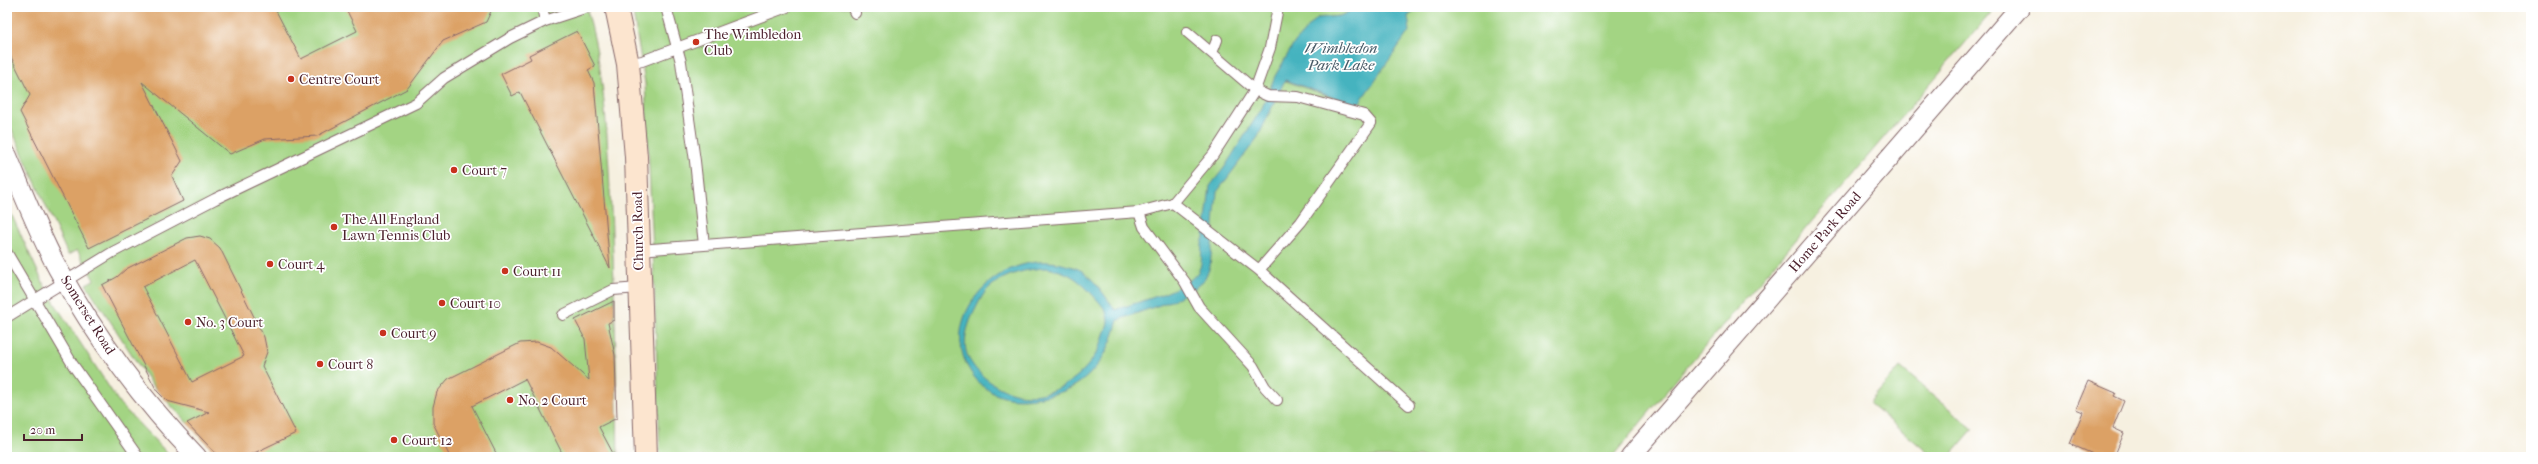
<svg xmlns="http://www.w3.org/2000/svg" width="2538" height="464" font-family="'IM FELL French Canon',serif">
<rect width="100%" height="100%" fill="#fff"/>
<filter id="ink" filterUnits="userSpaceOnUse"><feTurbulence type="fractalNoise" baseFrequency=".025" numOctaves="2"/><feDisplacementMap in="SourceGraphic" scale="8" xChannelSelector="R" yChannelSelector="G"/><feConvolveMatrix kernelMatrix="1 2 1 2 8 2 1 2 1" color-interpolation-filters="sRGB"/></filter>
<filter id="wash" filterUnits="userSpaceOnUse"><feTurbulence type="fractalNoise" baseFrequency=".012" numOctaves="4" result="noise"/><feDisplacementMap in="SourceGraphic" scale="16" xChannelSelector="R" yChannelSelector="G"/><feGaussianBlur stdDeviation="0.9" result="paint"/><feColorMatrix in="noise" values="0 0 0 0 0 0 0 0 0 0 0 0 0 0 0 0 0 1.4 0 .05"/><feComposite in="paint" operator="in"/></filter>
<g filter="url(#wash)">
<rect width="100%" height="100%" fill="#f6f0e0"/>
<!-- green -->
<path fill="#a3d483" stroke="#767a57" d="M7,7H586C604,66 607,129 610,190C615,279 616,368 618,457H219L151,384L86,284L94,280L77,250L68,255L7,119Z
M632,7H1359L1340,16L1317,18L1275,77L1356,106L1408,16L1421,7H1996L1691,362L1612,457H660L653,250L645,83Z
M7,205L44,285L59,310L120,404L171,457H7Z
M1900,367L1973,429L1949,457H1933L1869,403Z"/>
<!-- water -->
<path fill="#45b3bf" stroke="#486975" fill-rule="evenodd" d="M1359,7H1421L1408,16L1410,30L1357,106L1285,80L1258,137L1217,192L1210,267L1205,279L1194,289L1171,301L1118,320C1110,352 1092,383 1058,393C1028,401 997,405 975,378C930,321 999,248 1062,264C1069,266 1079,268 1085,273C1097,283 1106,297 1115,310C1136,302 1189,290 1199,270C1204,260 1199,248 1204,237L1210,186L1224,168L1262,108L1275,76L1295,42L1317,18L1340,16ZM1046,268C1066,271 1076,277 1090,292C1097,300 1107,308 1108,320C1108,324 1106,330 1104,334C1095,372 1051,405 1011,392C993,387 971,370 966,351C963,338 969,321 975,310C979,302 983,293 990,287C1005,274 1027,269 1046,268Z"/>
<g id="blocks">
<!-- building -->
<path fill="#dca165" fill-rule="evenodd" d="M7,7H274L301,59L357,31L345,7H493L486,22L443,41L407,89L317,136L265,139L230,154L142,82L182,161L172,176L183,201L89,248L20,112L30,95L7,49Z
M577,31L595,66L588,70L594,83L610,268L520,92L512,96L501,74L531,59L529,55Z
M200,236L210,239L220,248L264,337L267,352L262,366L296,433L246,457H219L187,423L209,412L167,401L157,391L102,285L117,277L126,269L187,238ZM195,260L244,356L192,382L143,287Z
M614,301V320L608,323L615,355L617,418L599,427L615,457H564L525,379L472,406L498,457H450L433,423V407L437,392L448,379L520,343L537,342L551,347L589,380L585,339L575,320Z
M2088,381L2116,393L2114,396L2124,401L2113,428L2124,433L2114,457H2100L2070,444L2083,412L2076,409Z"/>
</g>
</g>
<g filter="url(#ink)">
<use href="#blocks" fill-opacity="0" stroke="#86686a" stroke-width="1"/>
<g fill="none" stroke-linecap="round" stroke-linejoin="round">
<!-- lane casing -->
<g stroke="#86686a" stroke-width="12">
<path id="lane" d="M852,7L855,13
M545,21L588,7
M1187,32L1255,90L1268,96L1298,97L1364,115L1371,123L1301,222L1259,270
M1212,53L1217,40
M628,64L642,61L787,7
M1173,203L1213,155L1255,90L1270,48L1278,7
M1139,212L1144,227L1185,282L1199,307L1253,366L1265,387L1277,400
M704,245L1139,212L1173,203L1259,270L1409,405
M639,250L704,245L695,161L681,62L666,7
M7,253L73,365L138,457
M563,315L613,290L639,288
M7,317L113,252L215,199L416,103L444,78L510,38L545,21L542,7"/>
</g>
<!-- street casing -->
<g stroke="#86686a" stroke-width="21">
<path id="street" d="M7,155C23,193 38,232 58,269C96,337 143,401 197,457
M1630,457L2020,7"/>
</g>
<!-- secondary casing -->
<g stroke="#86686a" stroke-width="24">
<path id="secondary" d="M616,7L628,64L636,157L646,457"/>
</g>
<!-- lane -->
<use href="#lane" stroke="#fff" stroke-width="10"/>
<!-- street -->
<use href="#street" stroke="#fff" stroke-width="19"/>
<!-- secondary -->
<use href="#secondary" stroke="#fce5cf" stroke-width="22"/>
</g>
</g>
<!-- markers -->
<g fill="#c8321e" stroke="#fff" stroke-width="1.5">
<circle cx="696" cy="42" r="4"/>
<circle cx="291" cy="79" r="4"/>
<circle cx="454" cy="170" r="4"/>
<circle cx="334" cy="227" r="4"/>
<circle cx="270" cy="264" r="4"/>
<circle cx="505" cy="271" r="4"/>
<circle cx="442" cy="303" r="4"/>
<circle cx="188" cy="322" r="4"/>
<circle cx="383" cy="333" r="4"/>
<circle cx="320" cy="364" r="4"/>
<circle cx="510" cy="400" r="4"/>
<circle cx="394" cy="440" r="4"/>
</g>
<g text-anchor="middle" dominant-baseline="central" stroke-width="3.5" stroke-linejoin="round" paint-order="stroke">
<!-- poi labels -->
<g font-size="14" fill="#4a1f2b" stroke="#fff" text-anchor="start">
<text x="704" y="34">The Wimbledon<tspan x="704" dy="16">Club</tspan></text>
<text x="299" y="79">Centre Court</text>
<text x="462" y="170">Court 7</text>
<text x="342" y="219">The All England<tspan x="342" dy="16">Lawn Tennis Club</tspan></text>
<text x="278" y="264">Court 4</text>
<text x="513" y="271">Court 11</text>
<text x="450" y="303">Court 10</text>
<text x="196" y="322">No. 3 Court</text>
<text x="391" y="333">Court 9</text>
<text x="328" y="364">Court 8</text>
<text x="518" y="400">No. 2 Court</text>
<text x="402" y="440">Court 12</text>
</g>
<!-- street labels -->
<g font-size="14" fill="#4a1f2b" stroke="#fff">
<text transform="translate(638 231) rotate(-91)">Church Road</text>
<text transform="translate(1825 232) rotate(-49)">Home Park Road</text>
<text transform="translate(88 315) rotate(58)">Somerset Road</text>
</g>
<!-- water labels -->
<g font-size="15" font-style="italic" fill="#485a66" stroke="#fff">
<text x="1341" y="48">Wimbledon<tspan x="1341" dy="17">Park Lake</tspan></text>
</g>
</g>
<!-- margin -->
<rect width="2538" height="464" fill="none" stroke="#fff" stroke-width="24"/>
<!-- scale -->
<path d="M24 434v6h58v-6" fill="none" stroke="#4a1f2b" stroke-width="2"/>
<text x="30" y="434" font-size="12" fill="#4a1f2b" stroke="#ffffff" stroke-width="3" paint-order="stroke">20 m</text>
</svg>
